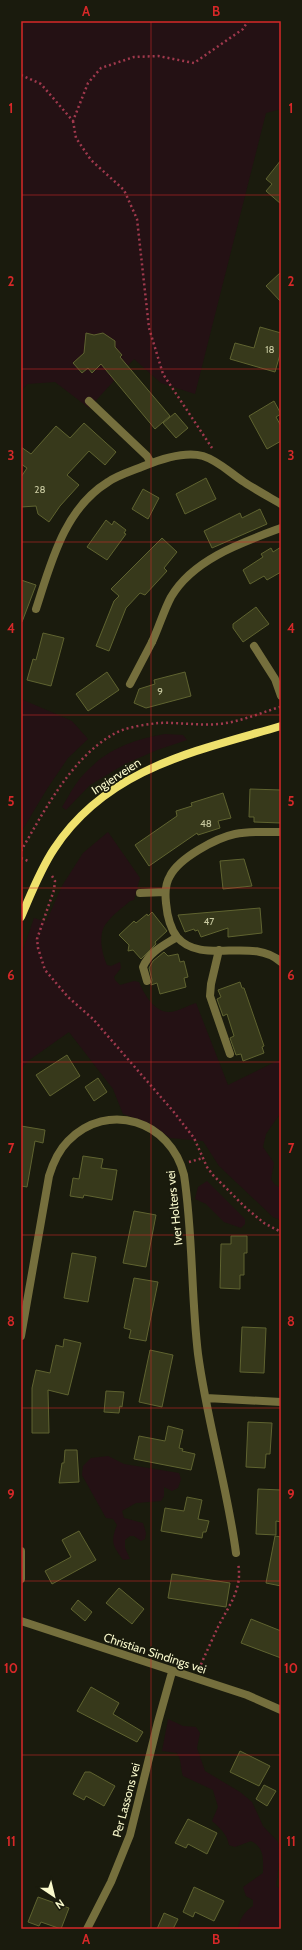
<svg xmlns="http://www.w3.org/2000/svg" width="302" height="1950" font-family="Cabin,sans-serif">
<rect width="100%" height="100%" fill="#1a1b0d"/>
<!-- green -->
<path fill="#241114" d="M21,21H281V109L266,113L195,394L161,383L134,359L89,408L55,382L27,384L21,391Z
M21,699L72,721L88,739L68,758L47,789L21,832Z
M165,734L183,735L187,740L157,750L125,764L90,785L66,810L62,807C69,796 75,783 84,774C107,749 132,740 165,734Z
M108,832L140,878L134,900L130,901C122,908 111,916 105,925C98,936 102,954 107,965L111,966L120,962L121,968L114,977L115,980L120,985L134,981L139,982C144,994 154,1012 169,1012C177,1012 189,1005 196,1003L228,1085L281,1059V1112L266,1134L263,1147L274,1163L271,1179L275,1185L279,1187L281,1185V1220L273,1217L219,1166L203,1141L170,1138L151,1124L123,1114L113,1089L69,1032L28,1061L21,1069V956L34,918L46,922L62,886L83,853Z
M207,1181L245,1219V1224L241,1228L224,1222L206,1204L195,1199L198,1187Z
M108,1456L124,1464L179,1473L181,1479L178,1488L172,1491L164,1487V1496L161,1501L136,1503L122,1511L124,1518L143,1523L146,1533L145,1539L141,1541L134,1536H130L125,1540V1548L130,1559L123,1560C113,1545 110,1543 117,1525L113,1519L106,1518L82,1475L83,1466L91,1458Z
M168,1719L183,1726L196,1727L200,1733L197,1748L205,1771L240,1792L252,1802L263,1826L278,1842L280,1855L276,1886L281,1890V1929H238C239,1920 245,1911 253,1906V1900L246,1896L243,1887L263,1873C263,1859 265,1848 251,1841L235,1847L229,1845C227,1834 220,1828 212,1821L218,1807L213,1790L183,1776C180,1767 182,1761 177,1753L162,1751Z"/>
<!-- building -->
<path fill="#37391b" stroke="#5f6330" d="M281,160V204L266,191L272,184L266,179Z
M281,272V302L266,286Z
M260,327L281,333V351L275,372L230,359L235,343L254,348Z
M86,333L94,335L103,333L115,341V347L122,355L120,357L170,416L155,429L101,364L92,373L88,368L82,373L73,363L84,353Z
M274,401L281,414L276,417L281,426V441L267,449L249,416Z
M175,413L188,428L176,438L163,423Z
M84,423L116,452L105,465L89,451L67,475L79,485L60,506L49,522L38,514L36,506L21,507V477L27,468L21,464V447L31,454L56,426L70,438Z
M206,478L216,499L185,514L176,494Z
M143,489L159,498L148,519L132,509Z
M260,509L267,524L212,548L204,531L240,513L242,518Z
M106,520L112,525L114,521L126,530L124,533L126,534L107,560L87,547Z
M162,538L177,552L164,568L167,571L145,595L140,593L126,608L109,651L96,646L114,601L119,596L111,589Z
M281,547V572L267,580L264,576L250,584L243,570L263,557L261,554L271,548L273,552Z
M21,580L36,585L22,622L21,621Z
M256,607L269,624L243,642L233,628V624Z
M43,633L64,638L51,686L27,680L33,659L36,660Z
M107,672L119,690L88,711L76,694Z
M185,672L191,696L146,708L134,703L139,689L155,684L154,680Z
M250,789L281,790V823L254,822V817H249Z
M223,793L231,818L218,821L220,828L198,835L197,833L149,866L135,845L177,816L176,811L192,806L191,803Z
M244,859L252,886L223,889L220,861Z
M260,908L262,933L228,937V928L201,937L198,930L195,931L194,929L185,932L178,915Z
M152,912L167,931L155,942L156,944L141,959L133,950L128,951L129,945L119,935L134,921L136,923L147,914L148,916Z
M164,952L168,956L178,954L180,962L184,961L188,977L184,978L186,987L160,994L157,983L151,985L152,980L149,968L153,961Z
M240,982L242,988H244L264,1046L262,1047L264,1053L243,1061L241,1054L236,1055L230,1038L234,1036L227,1014L223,1016L217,999L221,997L218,990Z
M67,1055L80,1076L50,1096L36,1075Z
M98,1078L107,1092L94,1101L85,1087Z
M21,1126L45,1130L43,1143L35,1141L27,1187L21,1186Z
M83,1156L103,1159L101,1168L117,1170L112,1200L84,1195L83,1198L70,1196L73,1178L79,1179Z
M134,1211L156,1215L146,1267L123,1263Z
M231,1236H247V1253H244V1275H240V1289L220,1288L221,1244H231Z
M72,1253L96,1257L88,1302L64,1298Z
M134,1278L158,1282L146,1341L129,1338L131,1330L124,1328Z
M242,1327L266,1328L264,1373L240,1372Z
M64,1339L81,1343L68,1395L48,1390L49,1433H32V1388L36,1370L50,1373L56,1345L63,1347Z
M150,1350L173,1355L162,1407L139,1402Z
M106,1391L124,1392L122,1407L120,1406L119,1413L104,1412Z
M248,1422L272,1423L270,1454H266L265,1468L246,1467Z
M168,1426L183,1430L179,1448L183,1449L182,1451L195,1454L191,1470L134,1459L139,1436L165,1441Z
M65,1450H77L79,1482L59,1483L62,1463H64Z
M258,1489L281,1490V1522L276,1521V1535L256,1534Z
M187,1497L202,1500L198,1519L209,1521L206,1532H203L202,1538L161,1531L165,1508L184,1511Z
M79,1531L96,1560L52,1584L45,1571L71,1557L62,1540Z
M275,1536L281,1537V1586L266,1583Z
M172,1574L230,1583L226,1607L168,1598Z
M119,1588L144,1609L132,1624L106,1603Z
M78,1600L92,1612L85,1621L71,1609Z
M251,1619L281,1631V1658L241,1643Z
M91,1687L119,1703L113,1714L143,1732L137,1742L77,1711Z
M240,1751L270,1766L259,1786L230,1772Z
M85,1772H90L115,1786L104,1806L86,1796L84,1800L73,1794Z
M264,1785L276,1791L267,1806L256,1799Z
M188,1819L217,1833L207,1854L188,1844L186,1848L175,1843Z
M194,1887L224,1901L214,1921L195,1912L193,1917L183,1912Z
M38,1897L69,1908L61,1929L41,1922L39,1926L28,1922Z
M164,1913L178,1919L173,1929H157Z"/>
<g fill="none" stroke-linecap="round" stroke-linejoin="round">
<!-- path -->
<path stroke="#a0394d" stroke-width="2.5" stroke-dasharray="2 3" stroke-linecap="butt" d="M21,75L41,84L73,121L88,83L101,68L134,57L158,56L194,63L243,29L248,21
M73,121L76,138L91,160L124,190L137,219L149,328L163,374L212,448
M21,851C44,811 71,759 112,735C125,727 143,725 158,723C179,722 199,726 219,724C240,722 260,713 280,707
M21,858L28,861
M52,876L55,881L54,890L37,939L38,948L45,970L68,997L93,1019L173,1111L194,1138L207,1167L213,1175L246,1208L264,1223L281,1232
M189,1162L203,1158
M199,1669C205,1655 212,1640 218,1627C229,1605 243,1589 238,1563"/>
<!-- service -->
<path stroke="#756f3d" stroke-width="8" d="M89,401L147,456L151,463
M254,646L275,679L281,696
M130,684L152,642
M281,832C266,832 250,831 235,834C216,838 179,858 170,876C165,884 165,894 166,903C167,914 170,928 177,937C202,966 252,936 281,962
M140,893L165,892
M219,950L211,984L210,996L230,1054
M147,981L143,967C149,952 164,945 177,937"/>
<!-- minor -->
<path stroke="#756f3d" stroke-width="8" d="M36,609C51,563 64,509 108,482C118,475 132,471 144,466C161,459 185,451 203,456C219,461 230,473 244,482C256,490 269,497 281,504
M152,642C159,627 164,610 171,597C193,559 243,542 281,528
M21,1336L49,1176C53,1163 58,1151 68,1141C108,1100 171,1121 184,1175C193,1234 191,1295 198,1354C207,1421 227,1486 236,1553
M206,1398L281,1402
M21,1551V1579
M21,1621L247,1695L281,1710
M87,1929L111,1882L130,1835L158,1722L172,1672"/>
<!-- secondary -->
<path stroke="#efe16d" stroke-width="8" d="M21,917C31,894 40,870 54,849C107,768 196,751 281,726"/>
</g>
<!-- grid -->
<path fill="none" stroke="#d62828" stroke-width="1" stroke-opacity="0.55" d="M151,21V1929M21,195H281M21,369H281M21,542H281M21,715H281M21,888H281M21,1062H281M21,1235H281M21,1408H281M21,1581H281M21,1755H281"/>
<g text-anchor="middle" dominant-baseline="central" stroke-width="3.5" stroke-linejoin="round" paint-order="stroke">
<!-- number labels -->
<g font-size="10" fill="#c8c9a0">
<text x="270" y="349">18</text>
<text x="40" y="489">28</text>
<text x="160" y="691">9</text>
<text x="206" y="823">48</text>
<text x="209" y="921">47</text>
</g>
<!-- street labels -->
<g font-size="12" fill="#f9f9cc" stroke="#1a1b0d">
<text transform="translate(116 776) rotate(-33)">Ingierveien</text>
<text transform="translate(174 1208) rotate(-96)">Iver Holters vei</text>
<text transform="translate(155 1653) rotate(18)">Christian Sindings vei</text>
<text transform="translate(126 1800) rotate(-75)">Per Lassons vei</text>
</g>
</g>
<!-- border -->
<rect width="302" height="1950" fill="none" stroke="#1a1b0d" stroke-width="44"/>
<!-- north arrow -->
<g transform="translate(54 1896) rotate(145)" stroke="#1a1b0d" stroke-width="3" paint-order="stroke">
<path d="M0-3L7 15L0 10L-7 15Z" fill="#f9f9cc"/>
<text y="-6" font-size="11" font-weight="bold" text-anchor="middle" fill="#f9f9cc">N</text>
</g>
<rect x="22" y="22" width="258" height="1906" fill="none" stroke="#d62828" stroke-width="1.5"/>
<g font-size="13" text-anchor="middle" font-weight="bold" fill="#d62828">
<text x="86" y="16">A</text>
<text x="216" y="16">B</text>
<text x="11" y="113">1</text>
<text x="291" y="113">1</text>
<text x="11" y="286">2</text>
<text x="291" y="286">2</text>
<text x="11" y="460">3</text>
<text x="291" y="460">3</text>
<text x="11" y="633">4</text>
<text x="291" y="633">4</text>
<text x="11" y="806">5</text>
<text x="291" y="806">5</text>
<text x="11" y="980">6</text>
<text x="291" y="980">6</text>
<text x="11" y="1153">7</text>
<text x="291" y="1153">7</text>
<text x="11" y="1326">8</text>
<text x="291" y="1326">8</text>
<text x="11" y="1499">9</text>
<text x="291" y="1499">9</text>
<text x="11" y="1673">10</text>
<text x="291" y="1673">10</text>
<text x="11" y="1846">11</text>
<text x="291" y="1846">11</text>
<text x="86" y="1944">A</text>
<text x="216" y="1944">B</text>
</g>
</svg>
